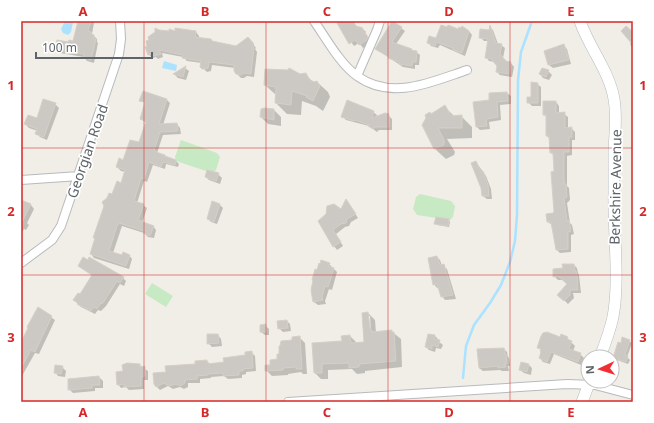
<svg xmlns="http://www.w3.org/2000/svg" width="654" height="423" font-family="'Noto Sans',sans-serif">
<rect width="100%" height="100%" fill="#f1eee7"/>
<!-- green -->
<path fill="#c7e9c3" d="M181,140L217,153L220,157L216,170L212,173L176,161L175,157Z
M420,194L451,201L455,206L453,217L450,220L417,215L413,209L416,197Z
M152,283L173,296L166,307L145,294Z"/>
<!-- water -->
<path fill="#aae2ff" d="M65,21L73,22L71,32L68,35L63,33L61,29Z
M164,61L177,65L176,71L162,68Z"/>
<!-- shadow -->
<path fill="#0003" fill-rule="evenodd" d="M79,21H92L94,23L92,34L97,39V42L98,43L94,63L87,61L84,57L60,53L56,49L73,42Z
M336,21H353L357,28H362L366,32L365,34L371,42L370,43L363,48L359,43L354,46Z
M393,22L405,31L396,44L416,52L420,55L419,65H415V69L403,67L376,49Z
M490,28L493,30L498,44L501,45L505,48L503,58L506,63H511L514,67L512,77L500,75L497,72L498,66L495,62L489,61L486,57L488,41H484L480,37L490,31Z
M176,29L196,32L199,36V38L236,47L251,41L256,48L255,49L257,52L254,77L247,76L244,78H241L237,74L235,68L212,65L211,71L207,72L201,66L202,63L187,61L183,57L162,53L163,57L158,59L156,57L153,58L149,55L175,32Z
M459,30L469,31L472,35L465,56L440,45L438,48L431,46L428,42Z
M633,33V48L630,44L632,42Z
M563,45L567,49L571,64L553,68L549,65Z
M185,68L189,71L186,80L178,78L175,75Z
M548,71L552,75L549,80L543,78L540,74Z
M305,74L314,83L317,82L328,92L330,97L323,111L316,106L302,101L301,115L287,114L276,103V95L265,85L300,75Z
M537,84L541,87V106H532L528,102Z
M507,93L511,96V104L500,105L501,120L489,122L490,129L480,130L477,127L490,101V94Z
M141,100H167L170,103L163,125L177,124L180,128L181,134L163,135L157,153L176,161L179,164L178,167L166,164L165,169L153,165L147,182L144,181L137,203L143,205L147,208L142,223L153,226L156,230L154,238L148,237L144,233L122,226L113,253L123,256L129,255L132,259L129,269L94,258L91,254L96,239L94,238L113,195L122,184L126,172L121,171L117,167L139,144L146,123L141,119L146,104Z
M556,102L559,106V114H564L568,117V128H571L575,132V140H572V155L567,156V186L569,188L570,200L567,203L570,223L572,225L574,234L571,235V252L560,253L557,250L552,225L548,222L555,212V172L554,156L551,152L550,139L547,136V117L544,115Z
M55,104L59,108L47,140L40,137L37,134L38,131L29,128L25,124L37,120Z
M445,107L455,117L461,116L472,127V138L447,139L455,152L454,155L446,159L435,149L423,125L431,115Z
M274,110L281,117V126L268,124L261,117Z
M373,112L377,115L376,117L388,115L392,119V130H379L377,132L369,126L346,120L342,116Z
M476,162L486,176L491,189L492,199H487L483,196Z
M218,174L222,178L220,184L209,180L206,177Z
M21,201L31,205L34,209L27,223L29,225L26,230L24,229L21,234Z
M219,204L223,208L217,224L211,222L208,219Z
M349,204L358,218L351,222L349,226L345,227L336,234L343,246L337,250L334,246L319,222L342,211Z
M449,220L450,222L449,227L437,225L436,223Z
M437,257L440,260L442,266L447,269L456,299L445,300L442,296L439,287L437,288L434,284Z
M329,264L337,272L332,290L329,289L325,301L326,304L318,305L314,302L312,290Z
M574,265L577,268L578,273L579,275L581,293H573L574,298L568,304L559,295L568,284L563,280H558L554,276L564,269Z
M79,266L123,278L126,281L124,286L120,284L106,306L101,311L98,310L95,314L81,307L74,300L80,295L92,275Z
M38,308L55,320L39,354L35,353L22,376L21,345Z
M368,313L375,320L376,333L391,331L401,339L402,367L365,371V373L357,374L352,369L328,370V379H321L315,373L313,344L343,342L350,336L357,343H365ZM368,316H370L371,332H369Z
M287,321L290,324L291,331L283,332L279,328Z
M265,325L269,329V335H265L261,332Z
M218,335L221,339L222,346L212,347L208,343Z
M435,336L438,339V341L443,345L441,349L436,348L435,352L429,350L426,347Z
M299,337L305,343L307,374H303L301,372L288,374V375L272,376L266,370L278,360L280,355L293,341Z
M560,338H567L575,346L573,351L580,354L584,358L581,365L554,354L550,364L543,362L540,358L541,350L539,347Z
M629,341L632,343L627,357L630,360L628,364L617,360L614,358L621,344Z
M504,349L507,352L508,357L509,358L510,366H508L509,371H502L500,370L483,371L479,368Z
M251,352L255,356L256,371L246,372V374L242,375V378L228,379L224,376L211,377V378L200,379V383H188V387L184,389L180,387L173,389L168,386L160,390L157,387L167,373L207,361L210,364L225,363L246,356Z
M139,365L148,371V380H144V389L129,390L126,387L121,388L118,384Z
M529,365L532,368L531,375L524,373L520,370Z
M62,367L66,371L65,377L58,376L55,372Z
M99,377L103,381V388H95V391L73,393L69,389Z"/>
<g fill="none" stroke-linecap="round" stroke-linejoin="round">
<!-- stream -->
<path stroke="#aae2ff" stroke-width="2.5" d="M463,378L466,346L474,325L490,303L501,285L510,262L515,241L517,215L518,80L521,52L532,21"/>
</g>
<!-- building -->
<path fill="#ccc9c4" stroke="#d6cfc5" d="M78,21H91L88,31L91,32V34L94,35V39H96L91,60L83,58L84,54L55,50L57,40L68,42L69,40L73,41Z
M340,21H353L356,26L363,28L362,29L368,37L367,40L359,45L355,40L349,44L337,23Z
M392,21L402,27L392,42L412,49L411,50L417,51L416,62H412V66L399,64V62L388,58L389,57L375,49Z
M441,25L447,27L448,25L458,29L459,27L461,28L462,26L469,31L462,53L453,50V48L436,42L435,46L427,43L429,36L436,38Z
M490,25L496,43L502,44L500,54L506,61L511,62L509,74L496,72L497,66L491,59L485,58L488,39L479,38L480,29L489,30Z
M626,26L633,32V45L621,31Z
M155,28L159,30L169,31V29L175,31V28L196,31L195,37L211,39L212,41L236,46L248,37L254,44L252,45L254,47L251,74L244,73L241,75L236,74L234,71V65L209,62L208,68L205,69H202L200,67L201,61L182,58L183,55L159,50L161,54L154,56L152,54L148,55L145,47L147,46L146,41L149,40L148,37L155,32Z
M564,44L569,60L548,65L544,51Z
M186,66L183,77L173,74Z
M289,68L300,74L306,73L309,79L314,82L317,81L320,86L313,101L306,97L307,96L292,91L291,105L275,103L276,87L264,85L265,69L288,70Z
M542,68L549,70L546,77L539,74Z
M531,82L538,83V103H527V97H531Z
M143,91L167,99L159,124L177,123L178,131L160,132L154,150L156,151V152L165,155V156L176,160L175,165L163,162L161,167L149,162L144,179L141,178L134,201L144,204L138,220L154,226L150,236L143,233L144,231L119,223L117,226L109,251L122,255L123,252L130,255L126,266L90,254L95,238H93L104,206L102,202L107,198L109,193L112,194L117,181L121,183L125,170L116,167L119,158L123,160L130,140L139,142L146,121L140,119L145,102L139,101Z
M507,92L508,101L497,102L498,117L486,119L487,126L476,127L473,102L489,100V93Z
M43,99L56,103L44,137L35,134L37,129L24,124L28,115L37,118Z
M347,100L374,111L372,118L385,113L389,114V127H375L373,129L368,126L369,125L355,120L354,121L341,117Z
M543,101H556V113L565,112V128L572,127V137H569V152H564V184H566L567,197L564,199L567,221L569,220L571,231L568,232V249L556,250L551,222H547L546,214L553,213L554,212L551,172L554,171L553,153H550L549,136H546V115H543Z
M445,105L451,116L462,115V128H438L444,140V145L434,149L422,125L426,118L425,115L430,112L431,114Z
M264,108L274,109V120L260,117L261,109Z
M476,161L481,172L483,171L488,185L489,196H482L481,188L471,163Z
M207,170L219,173L216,181L205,177Z
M346,199L356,214L347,219L346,223L341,224L333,230L341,242L333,247L318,221L326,214L327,206L334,204L341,209Z
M21,200L31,204L21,224Z
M212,201L220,204L214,222L207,219Z
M436,217L449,219L448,226L434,224Z
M437,256L440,265L444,264L453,295L441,297L437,284L433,285L428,258Z
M83,257L88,260L89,257L124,277L120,283L117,281L103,303L100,304L97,309L94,307L91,311L77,304L78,303L73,300L78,293L80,294L92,275L78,266Z
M321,260L330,263L328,266L334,268L328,287L325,286L322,297L323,300L313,302L311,290L313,281L312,280L315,269L317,270L319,263L320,264Z
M562,264H574L575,271H576L577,275L578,290H570V295L564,301L557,295L567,284L558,276L553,277V269L563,268Z
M38,307L52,316L35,352L31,350L21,368V342L28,328L27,327Z
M368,312L370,327L372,332L392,330V332H394L396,361L359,364V367L349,368V363L322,364V373H314L312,343L342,341L341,336L350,335L351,343L364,342L362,313Z
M287,320L288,328L278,329L277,321Z
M266,324V332H260V325Z
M547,332L560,337L561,334L568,337L567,339L572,341L569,349L581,353L578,362L551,352L547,362L539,358L541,352L540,351L541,349L537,348L541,336L543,333Z
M207,334H218L219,343L207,344Z
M428,334L435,335L434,339L440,340L438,347L432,345V349L425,347Z
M300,336L302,369H296V367L283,368V370L265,371V365H270V360L277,359V354H279V346H280L281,341L292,340V337Z
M622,337L630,340L625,355L628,356L626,362L613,358L618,342L621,343Z
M504,348L505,354H506L507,363H505L506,367L498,368V366L479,368L477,349Z
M252,351L253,368L243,369V371H239V375L223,376V373L208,374V375L197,376V379L185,380V383L180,386L176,384L169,386L164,383L156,387L154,384L153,373L166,372L165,366L195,364V361L207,360V364L224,362L223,358L245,355V352Z
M521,362L529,364L527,372L519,370Z
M127,363L140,364V367L145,366V376L141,377V386L124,387V384L117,385L116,372L123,371L122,365Z
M55,365L63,366L61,374L54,373Z
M99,376L100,385H92V388L68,390V379Z"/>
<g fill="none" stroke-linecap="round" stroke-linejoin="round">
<!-- street casing -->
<g stroke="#b7babe" stroke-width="10">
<path id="street" d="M314,21C326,38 340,64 357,76C392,101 431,82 467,70
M357,76L377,30L380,21
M21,180L79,176
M21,263L52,240L61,226L119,54L121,39L120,21
M288,402L567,384L595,385L633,395"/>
</g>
<!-- secondary casing -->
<g stroke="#b5bbbf" stroke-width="12">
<path id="secondary" d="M580,21C589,48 609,70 614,99C617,116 615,133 614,150C614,164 614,178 614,193C613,232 620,279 613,317C610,331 605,344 600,357
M582,402L590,381"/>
</g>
<!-- street -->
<use href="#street" stroke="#fff" stroke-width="8"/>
<!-- secondary -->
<use href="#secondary" stroke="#fff" stroke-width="11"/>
</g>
<!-- grid -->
<path fill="none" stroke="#d62828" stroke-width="1" stroke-opacity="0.55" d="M144,21V402M266,21V402M388,21V402M510,21V402M21,148H633M21,275H633"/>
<g text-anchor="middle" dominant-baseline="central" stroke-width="3.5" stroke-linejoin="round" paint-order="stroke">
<!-- street labels -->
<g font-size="14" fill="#5e6468" stroke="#fff">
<text transform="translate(87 151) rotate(-71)">Georgian Road</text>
<text transform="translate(615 187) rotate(-89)">Berkshire Avenue</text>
</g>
</g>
<!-- border -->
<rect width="654" height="423" fill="none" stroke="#ffffff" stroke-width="44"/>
<!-- north arrow -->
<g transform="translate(600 369) rotate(266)"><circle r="19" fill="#ffffff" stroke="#bfc1c3"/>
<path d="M0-3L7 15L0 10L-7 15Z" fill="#f12e32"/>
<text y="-6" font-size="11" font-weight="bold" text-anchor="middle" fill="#5e6468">N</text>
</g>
<!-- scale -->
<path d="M36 52v6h116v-6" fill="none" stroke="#5e6468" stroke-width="2"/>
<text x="42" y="52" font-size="12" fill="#5e6468" stroke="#ffffff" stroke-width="3" paint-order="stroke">100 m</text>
<rect x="22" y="22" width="610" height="379" fill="none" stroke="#d62828" stroke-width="1.5"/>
<g font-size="13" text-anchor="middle" font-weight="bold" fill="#d62828">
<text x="83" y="16">A</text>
<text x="205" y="16">B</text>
<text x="327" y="16">C</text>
<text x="449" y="16">D</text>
<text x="571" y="16">E</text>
<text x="11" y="90">1</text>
<text x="643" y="90">1</text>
<text x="11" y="216">2</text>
<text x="643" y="216">2</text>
<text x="11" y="342">3</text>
<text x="643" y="342">3</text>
<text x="83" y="417">A</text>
<text x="205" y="417">B</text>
<text x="327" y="417">C</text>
<text x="449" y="417">D</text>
<text x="571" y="417">E</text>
</g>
</svg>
